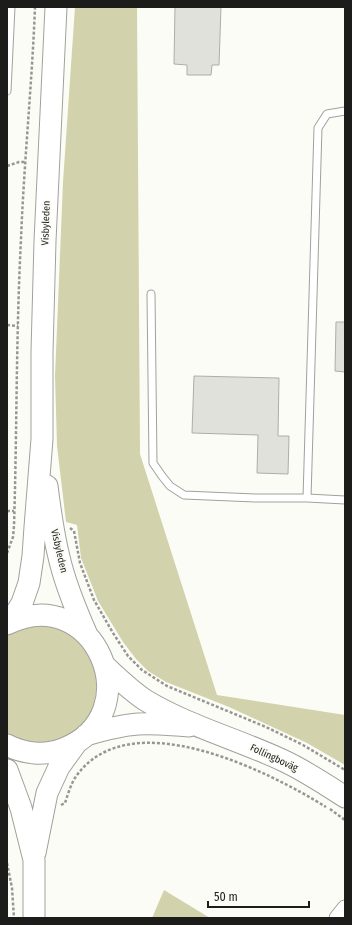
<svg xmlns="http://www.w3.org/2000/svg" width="352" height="925" font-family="'Fira Sans Condensed',sans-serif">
<rect width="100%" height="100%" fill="#fcfcf7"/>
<!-- green -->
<path fill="#d2d2ac" d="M75,7H137L140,454L217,695L345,715V765L307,743L229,707L166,682L148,671L136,659L123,642L98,601L81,558L77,525L66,522L57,446L55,376L63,182Z
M38,625L56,628L74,636L87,650L97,676L95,705L91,713L79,728L63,739L44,744L25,743L7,735V634L10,632Z
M164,890L210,918H152Z"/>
<!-- building -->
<path fill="#e1e1dc" stroke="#adada9" d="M175,7H221L219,65H212L211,75H187V65L174,64Z
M336,322H345V372L335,371Z
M194,376L279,378L278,436H289L288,474L257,473L258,435L192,433Z"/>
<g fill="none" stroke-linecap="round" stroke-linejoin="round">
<!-- lane casing -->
<g stroke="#a1a19c" stroke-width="9">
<path id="lane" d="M7,91L11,7
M345,111L327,114L318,128L307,498L345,500
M151,294L153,463L162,476L170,486L184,495L255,498H307"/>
</g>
<!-- street casing -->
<g stroke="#a1a19c" stroke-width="17">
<path id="street" d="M337,918L345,908"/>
</g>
<!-- secondary casing -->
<g stroke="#a1a19c" stroke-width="23">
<path id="secondary" d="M47,486C50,510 53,533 59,557C65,584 76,610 87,635
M11,621L22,603L29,583L33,556L35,527L42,439V352L45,241L56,7
M7,624C94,580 152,714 63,749C45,756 24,754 7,745
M105,666C118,678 130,690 145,700C188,726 237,739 282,760C304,770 325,784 345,797
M86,735C103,730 121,725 138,724C155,723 172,725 189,726
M7,770L21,808L34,860V918
M35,853L47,793L59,767L77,742"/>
</g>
<!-- path -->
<path stroke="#969693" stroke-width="2.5" stroke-dasharray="3 2" stroke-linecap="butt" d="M7,166L19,162H26
M7,325L18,326
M7,511H14
M70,528L74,531L80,563L94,600L113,633L128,656L142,670L167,686L266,727L303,745L345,770
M7,553L13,537L14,526C17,430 16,335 21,239C24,162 32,84 35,7
M61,805L65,803C68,794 71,783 77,775C131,702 268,771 326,807
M330,809L345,820
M7,863L12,888L14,918"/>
<!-- lane -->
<use href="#lane" stroke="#fff" stroke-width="7"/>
<!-- street -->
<use href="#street" stroke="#fff" stroke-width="15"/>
<!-- secondary -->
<use href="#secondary" stroke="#fff" stroke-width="21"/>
</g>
<g text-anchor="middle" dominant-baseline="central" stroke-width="4" stroke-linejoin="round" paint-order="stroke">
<!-- street labels -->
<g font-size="10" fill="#1c1c1a" stroke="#fcfcf7">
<text transform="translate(46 223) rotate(-88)">Visbyleden</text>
<text transform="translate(59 551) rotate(77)">Visbyleden</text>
<text transform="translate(274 758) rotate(25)">Follingboväg</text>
</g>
</g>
<!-- border -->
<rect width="352" height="925" fill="none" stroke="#1c1c1a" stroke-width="16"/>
<!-- scale -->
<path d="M208 901v6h101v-6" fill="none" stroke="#1c1c1a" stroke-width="2"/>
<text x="214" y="901" font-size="12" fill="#1c1c1a" stroke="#fcfcf7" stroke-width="3" paint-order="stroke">50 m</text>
</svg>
